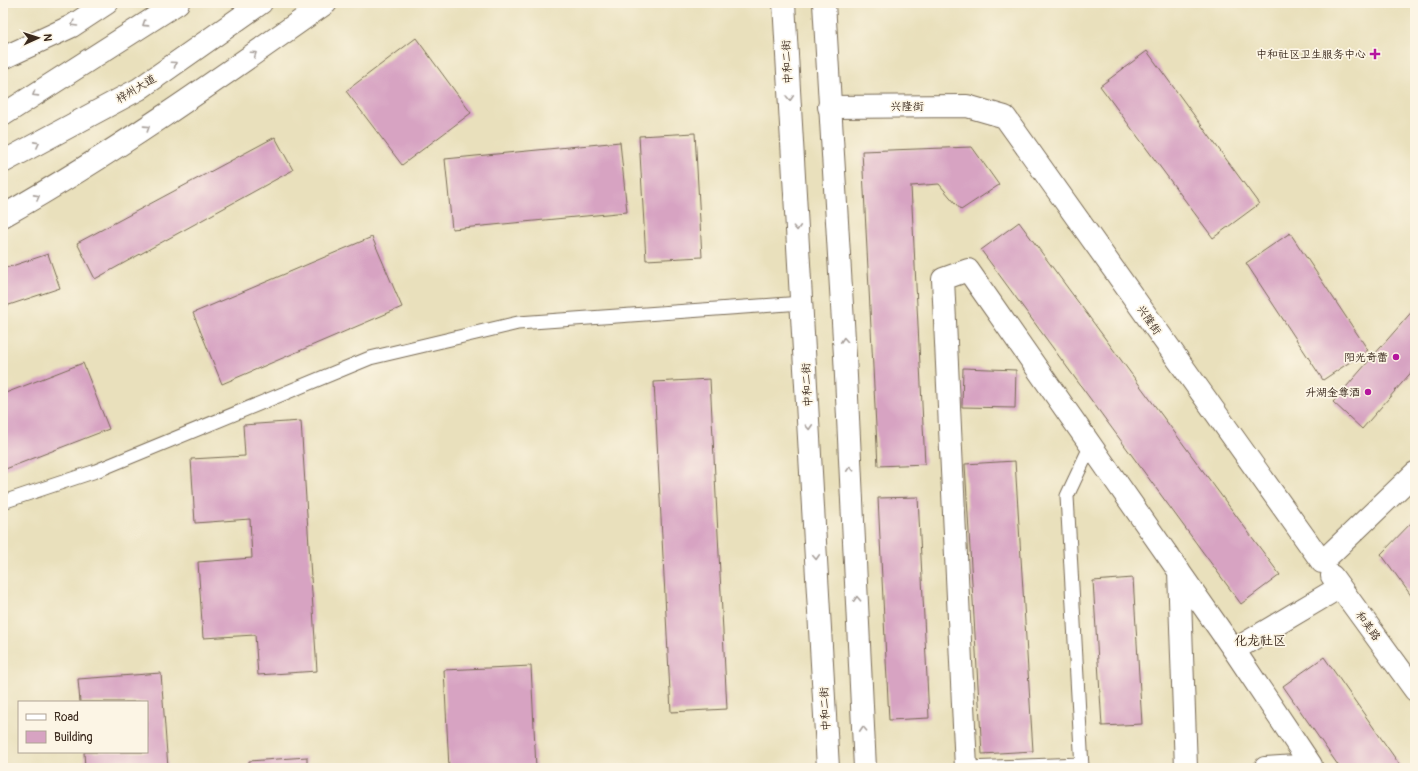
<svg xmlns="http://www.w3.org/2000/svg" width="1418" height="771" font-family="Pangolin,'LXGW WenKai TC',sans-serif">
<rect width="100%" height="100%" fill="#fcf5e5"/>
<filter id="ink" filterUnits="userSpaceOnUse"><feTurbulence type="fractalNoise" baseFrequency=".025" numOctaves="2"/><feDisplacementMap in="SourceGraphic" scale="8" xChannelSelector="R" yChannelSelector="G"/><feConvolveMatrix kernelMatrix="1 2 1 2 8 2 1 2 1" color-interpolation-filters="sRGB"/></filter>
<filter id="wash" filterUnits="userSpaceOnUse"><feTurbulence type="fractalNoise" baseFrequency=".012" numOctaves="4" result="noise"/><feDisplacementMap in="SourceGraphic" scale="16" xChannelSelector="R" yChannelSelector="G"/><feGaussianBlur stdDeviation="0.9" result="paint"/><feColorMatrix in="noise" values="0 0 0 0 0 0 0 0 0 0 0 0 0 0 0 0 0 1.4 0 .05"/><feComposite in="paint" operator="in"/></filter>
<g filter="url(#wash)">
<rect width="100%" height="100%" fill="#e9e0bc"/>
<g id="blocks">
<!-- building -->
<path fill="#d7a3c2" d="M416,38L471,113L402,165L346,91Z
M1147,51L1259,204L1213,238L1100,86Z
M695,133L702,257L646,260L639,136Z
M275,137L293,170L95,279L77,243Z
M620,142L627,212L452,229L445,159Z
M972,147L999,185L961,210L939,184L911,186L925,464L878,466L862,151Z
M1019,222L1280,575L1241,604L981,250Z
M1290,233L1368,350L1323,380L1246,263Z
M372,237L402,307L222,384L193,313Z
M48,254L60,288L3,307V269Z
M1415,308V368L1362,429L1333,402Z
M83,363L109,429L3,470V394Z
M963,368L1016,370L1015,408L962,407Z
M710,379L727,709L671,712L654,382Z
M301,421L317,671L258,675L255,635L203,638L198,562L252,558L250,519L195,523L191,459L245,456L243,425Z
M1015,461L1033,751L982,754L965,464Z
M918,497L929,718L889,720L878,498Z
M1415,519V601L1381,554Z
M1133,578L1142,724L1102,726L1093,581Z
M1324,657L1402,768H1340L1283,686Z
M531,666L536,768H449L444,670Z
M161,673L168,768H85L84,752H147V702H80L78,679Z
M307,757V768H249V761Z"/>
</g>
</g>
<g filter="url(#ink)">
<use href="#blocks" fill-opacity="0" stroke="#786a55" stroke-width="1"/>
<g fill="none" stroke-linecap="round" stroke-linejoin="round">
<!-- service casing -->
<g stroke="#786a55" stroke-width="15">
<path id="service" d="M3,502L96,471L370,358L518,323L802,303
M966,768L1082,764
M1082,768L1067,496L1091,445"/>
</g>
<!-- minor casing -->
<g stroke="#786a55" stroke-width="24">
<path id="minor" d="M829,107L967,106L1005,117L1322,562L1415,473
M1179,571L1186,768
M1332,576L1415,690
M1234,650L1311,765L1265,768
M966,768L943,279L968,270L1234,650L1340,587"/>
</g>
<!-- tertiary casing -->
<g stroke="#786a55" stroke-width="24">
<path id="tertiary" d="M784,3L828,768
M824,3L845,356L865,768"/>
</g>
<!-- secondary casing -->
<g stroke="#786a55" stroke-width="24">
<path id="secondary" d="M3,58L72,26L107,3
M3,216C116,152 220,78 326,3"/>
</g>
<!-- trunk casing -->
<g stroke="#786a55" stroke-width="24">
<path id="trunk" d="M3,115L178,3
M3,162L139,89L261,3"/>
</g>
<!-- service -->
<use href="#service" stroke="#fff" stroke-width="13"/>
<!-- minor -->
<use href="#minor" stroke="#fff" stroke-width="22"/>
<!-- tertiary -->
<use href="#tertiary" stroke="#fff" stroke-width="22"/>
<!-- secondary -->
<use href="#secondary" stroke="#fff" stroke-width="22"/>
<!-- trunk -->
<use href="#trunk" stroke="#fff" stroke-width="22"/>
</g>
<!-- one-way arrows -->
<defs><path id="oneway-chevron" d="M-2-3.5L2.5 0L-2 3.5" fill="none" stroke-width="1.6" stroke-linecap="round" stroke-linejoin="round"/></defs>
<g stroke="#a79f9a">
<use href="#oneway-chevron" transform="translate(74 24) rotate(149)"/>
<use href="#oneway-chevron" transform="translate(145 24) rotate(147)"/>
<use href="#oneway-chevron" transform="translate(254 54) rotate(-35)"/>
<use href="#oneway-chevron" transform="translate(174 64) rotate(-35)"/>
<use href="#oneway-chevron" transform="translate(35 94) rotate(148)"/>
<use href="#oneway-chevron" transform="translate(790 98) rotate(87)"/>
<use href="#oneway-chevron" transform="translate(147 128) rotate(-33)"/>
<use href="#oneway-chevron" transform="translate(37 144) rotate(-28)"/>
<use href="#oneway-chevron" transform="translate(37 197) rotate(-29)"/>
<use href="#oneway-chevron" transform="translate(797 228) rotate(87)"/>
<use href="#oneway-chevron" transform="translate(844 340) rotate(-94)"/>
<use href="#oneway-chevron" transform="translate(809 427) rotate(87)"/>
<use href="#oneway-chevron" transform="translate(850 469) rotate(-93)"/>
<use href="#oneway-chevron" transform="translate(816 557) rotate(87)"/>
<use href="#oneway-chevron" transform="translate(857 599) rotate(-93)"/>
<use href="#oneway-chevron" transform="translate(863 729) rotate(-93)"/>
</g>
</g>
<!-- markers -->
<g fill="#b5179e" stroke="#fcf5e5" stroke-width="1.5">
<path d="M1373 48h4v4h4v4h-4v4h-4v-4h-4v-4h4z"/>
<circle cx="1396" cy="357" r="4"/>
<circle cx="1368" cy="392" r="4"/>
</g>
<g text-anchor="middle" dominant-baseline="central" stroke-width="3.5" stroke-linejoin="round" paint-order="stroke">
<!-- poi labels -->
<g font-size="11" fill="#3b2a1e" stroke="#fcf5e5" text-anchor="end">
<text x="1366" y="54">中和社区卫生服务中心</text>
<text x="1388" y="357">阳光奇蕾</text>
<text x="1360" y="392">升湖金尊酒</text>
</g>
<!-- street labels -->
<g font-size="11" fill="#3b2a1e" stroke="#fcf5e5">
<text transform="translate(787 62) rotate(-93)">中和二街</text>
<text transform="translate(136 89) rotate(-31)">梓州大道</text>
<text x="907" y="106">兴隆街</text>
<text transform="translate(1149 320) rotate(55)">兴隆街</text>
<text transform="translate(807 385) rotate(-93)">中和二街</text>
<text transform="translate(1368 626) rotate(54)">和美路</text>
<text transform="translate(825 709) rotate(-93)">中和二街</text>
</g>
<!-- quarter labels -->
<g font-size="13" fill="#3b2a1e" stroke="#fcf5e5">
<text x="1260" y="641">化龙社区</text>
</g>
</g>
<!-- margin -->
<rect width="1418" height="771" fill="none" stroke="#fcf5e5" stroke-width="16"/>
<!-- legend -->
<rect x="18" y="701" width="130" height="52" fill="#fcf5e5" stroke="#afa495"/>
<rect x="26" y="714" width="20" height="6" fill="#ffffff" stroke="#afa495"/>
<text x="54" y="721" font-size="12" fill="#3b2a1e">Road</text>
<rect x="26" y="731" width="20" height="12" fill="#d7a3c2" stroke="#afa495"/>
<text x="54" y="741" font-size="12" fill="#3b2a1e">Building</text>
<!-- north arrow -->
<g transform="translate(38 38) rotate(87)" stroke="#fcf5e5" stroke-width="3" paint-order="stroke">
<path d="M0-3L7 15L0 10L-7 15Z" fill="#3b2a1e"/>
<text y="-6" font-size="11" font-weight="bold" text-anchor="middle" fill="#3b2a1e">N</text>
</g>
</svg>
